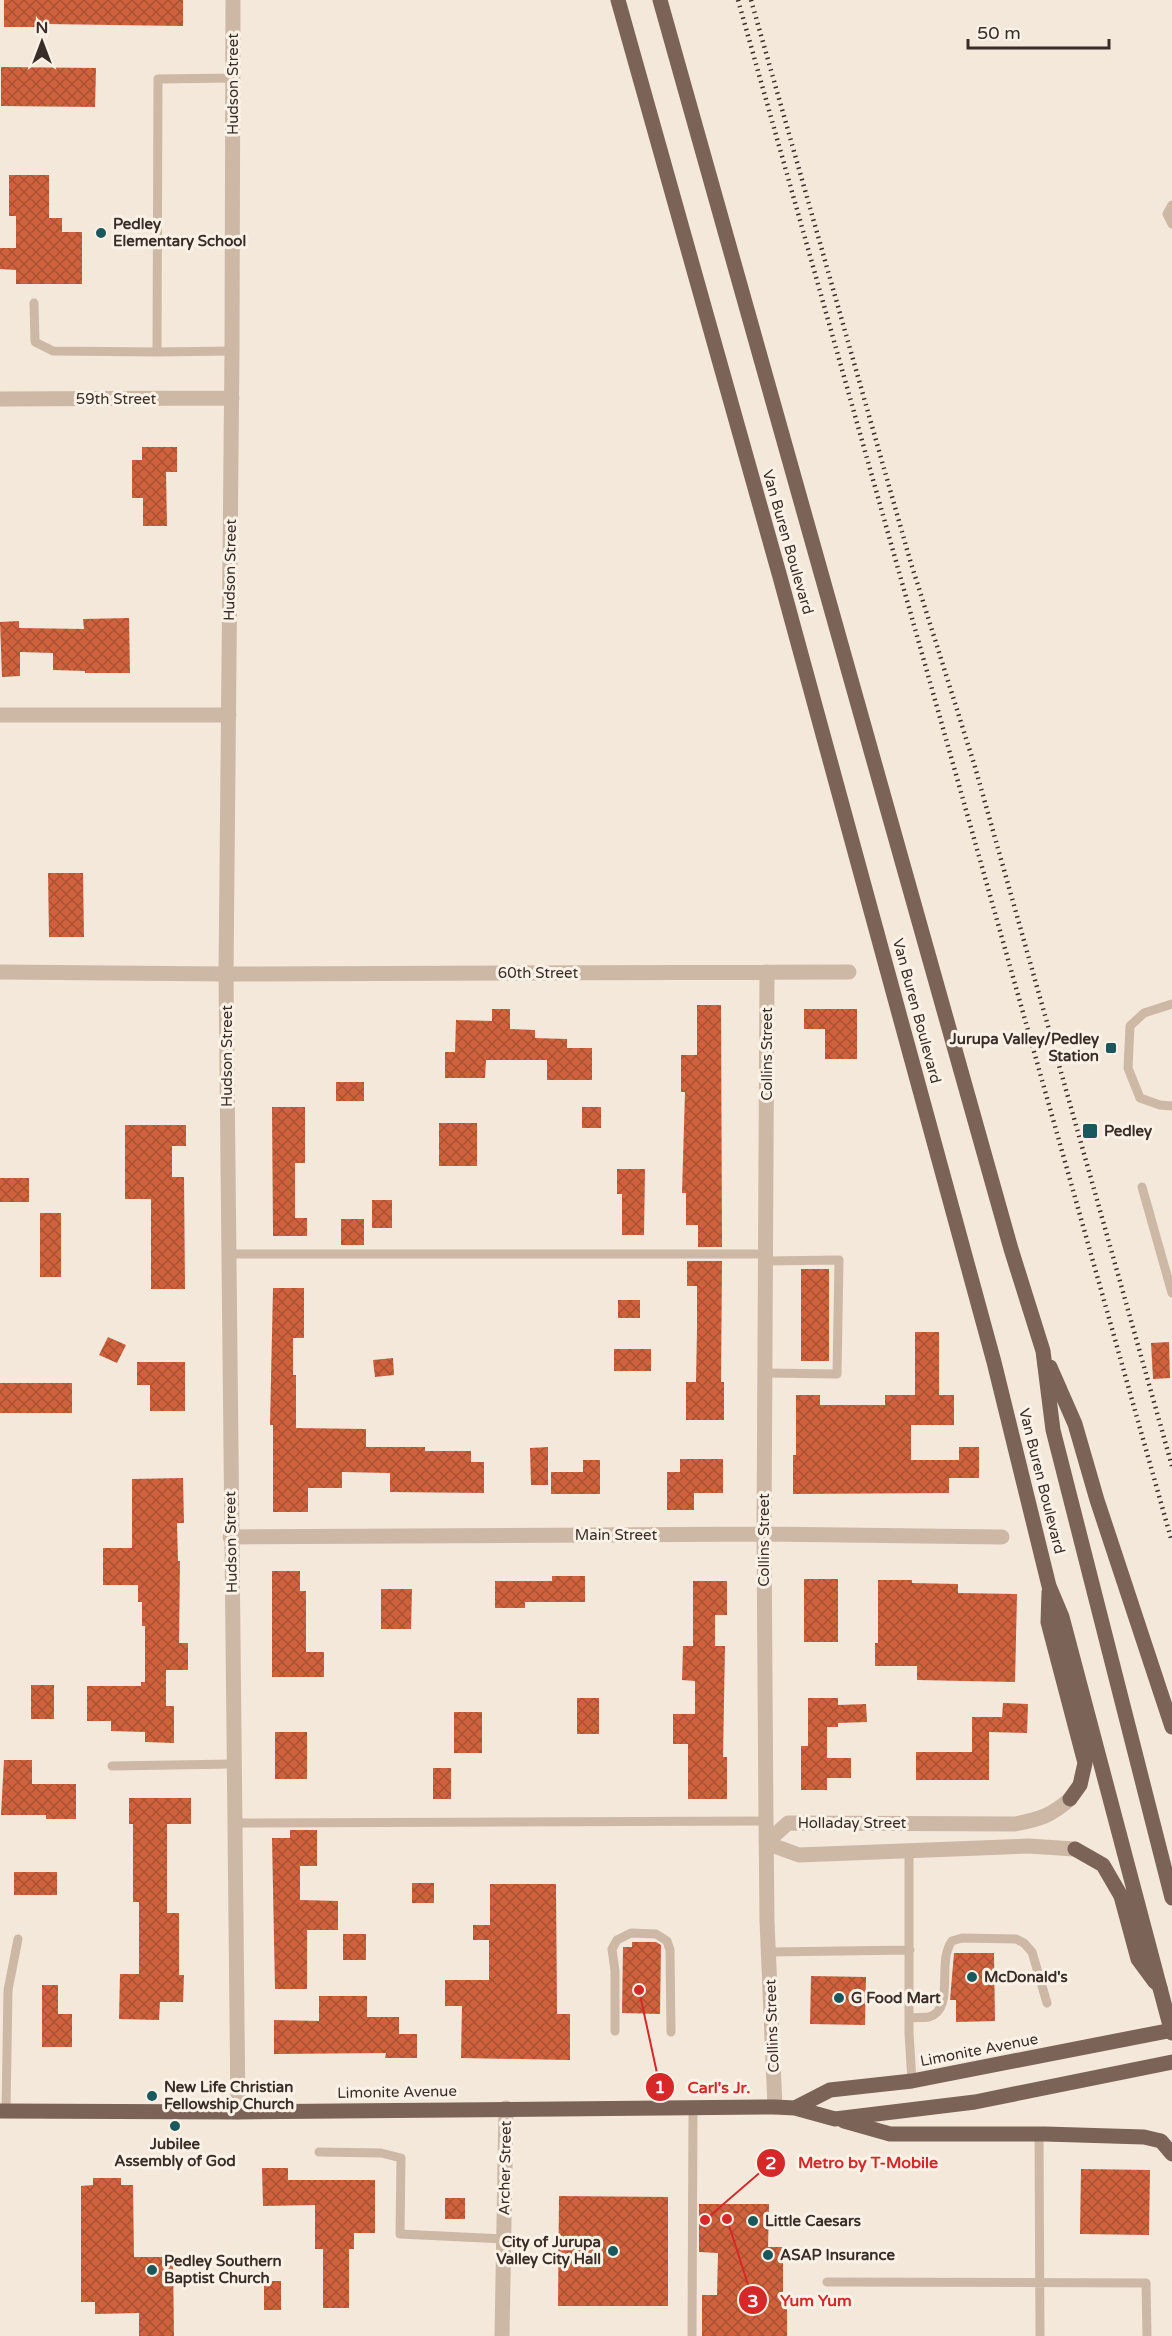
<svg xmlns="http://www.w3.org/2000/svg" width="1172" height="2336" font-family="'Varela Round',sans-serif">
<defs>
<pattern id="building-cross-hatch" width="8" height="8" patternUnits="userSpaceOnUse" patternTransform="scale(1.5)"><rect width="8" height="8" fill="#cf623d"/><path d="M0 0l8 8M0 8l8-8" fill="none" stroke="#a95133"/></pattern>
</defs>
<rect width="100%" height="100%" fill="#f4e8db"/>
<!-- building -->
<path fill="url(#building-cross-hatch)" d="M4,0H183V26L45,24V27H4Z
M1,67L96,68L95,107L1,106Z
M9,175H49V218H62V232H82V284H16V270L0,269V248H16V216H9Z
M142,447H177V472H166L167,526H143V498H132V460H142Z
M129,618L130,673H85V671L53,670V653L20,652V676L2,677L0,622L19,621V628L84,629L83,619Z
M48,873H83L84,937H49Z
M697,1005H721L722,1247H698V1225H686V1193H682L685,1092H681V1055H697Z
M492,1009H510V1029L535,1030V1038L567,1039V1048H592V1080H547V1060H486L485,1078H445V1052H455L456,1020L492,1021Z
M804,1009H857V1059H825V1029H804Z
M336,1082H364V1101H336Z
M272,1107H305V1163H295V1218H307V1236H273Z
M582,1107H601V1128H582Z
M439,1123H477V1166H439Z
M125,1125H186V1146H172V1177H184L185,1289H151V1199H125Z
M617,1169H645L644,1235H622V1194H617Z
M0,1178H29V1202H0Z
M372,1200H392V1228H372Z
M40,1213H61V1277H40Z
M341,1219H364V1245H341Z
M687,1261H722L721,1382H724V1420H686V1382H696L697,1330V1286H687Z
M801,1269H829V1361H801Z
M273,1288H304V1338H293V1375H296V1428L366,1429V1447H425V1451H471V1462H484V1493L390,1492V1473L342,1472V1488H308V1512H273V1425H270Z
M618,1300H640V1318H618Z
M915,1332H939V1395H954V1425H911V1460H959V1447H979V1478H949V1493L793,1494V1455H796V1395H820V1405H885V1395H915Z
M108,1337L126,1345L117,1363L99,1355Z
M1169,1342L1170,1378L1153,1379L1151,1343Z
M614,1349H651V1371H614Z
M393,1358L394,1375L375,1377L373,1360Z
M137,1362H185V1411H150V1385H137Z
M0,1383H72V1413H0Z
M548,1447V1485H531L530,1448Z
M680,1459H723V1493H694V1510H667V1472H680Z
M583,1460H600V1494H551V1472H583Z
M183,1478L184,1523H177L178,1561H180L179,1643H188V1670H166V1706H174V1743L145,1742V1732L111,1731V1721H87V1686H141V1682H145V1626H142V1602H138V1585H103V1548H132V1479Z
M272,1571H300V1591H306V1652H324V1677H272Z
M552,1576H585V1602H525V1608H495V1581H552Z
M804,1579H838V1642H804Z
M878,1580H912V1583L958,1584V1593L1017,1594L1015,1682L917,1680V1666H875V1643H878Z
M693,1581H727V1615H715V1646H725L723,1757H727V1799H688V1744H673V1714H695V1681L682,1680L683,1646H693Z
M381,1589H412L411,1629H381Z
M31,1685H54V1719H31Z
M577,1698H599V1734H577Z
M808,1698H838V1705L866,1704L867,1722L838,1723V1727H827V1758H851V1778H827V1790H801V1746H808Z
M1003,1703L1028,1704L1027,1733L989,1732V1780H916V1752H972V1717H1002Z
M454,1712H482V1753H454Z
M275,1732H307V1779H275Z
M4,1760H32V1784H76V1819H46V1815H1Z
M433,1768H451V1799H433Z
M129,1798H191V1824H167V1913H179V1975H184L183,2002H160L159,2020L119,2019L120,1974H139V1902H133V1824H129Z
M290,1830H317V1866H300V1900L338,1901V1930H307V1989H275L272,1838H290Z
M14,1872H57V1895H14Z
M412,1883H434V1903H412Z
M490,1884H556L557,2014H570V2060L461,2058L462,2006H445V1980H489V1940H473V1925H490Z
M343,1934H366V1960H343Z
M632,1942H656L661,1945L660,2014L622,2013L623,1947H632Z
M954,1953H994L995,2021L956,2022V2000H950Z
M811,1976L866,1977L865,2025L810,2024Z
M42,1985H58V2014H72V2047H42Z
M319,1996H367V2017H399V2034H417V2058H385L386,2053L274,2054V2020L319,2021Z
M262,2168H288V2180H375V2233H354V2249H349V2308H323V2249H315V2205L263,2206Z
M1081,2169L1150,2170L1149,2235L1080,2234Z
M93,2178H121V2185H133L134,2257H173L174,2336H139V2313L95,2314V2302H81V2186L93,2185Z
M559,2196L668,2197V2306H558Z
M445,2198H465V2219H445Z
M699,2204H769L768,2247H783V2295H787V2336H702V2295H717L718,2253L699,2252Z
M264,2281H281V2310H264Z"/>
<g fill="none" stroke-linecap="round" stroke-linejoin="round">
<!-- lane -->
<path stroke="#cdb8a5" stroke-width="9" d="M1172,205L1167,214L1172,224
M34,303L35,342L53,351L157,352
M232,351L157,352L158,79L233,78
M1172,1004L1144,1013L1130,1026L1128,1068L1140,1098L1160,1105L1172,1106
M1142,1187L1172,1293
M228,1254H766
M765,1373L837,1374L839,1260L766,1261
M112,1766L233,1764
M234,1823L766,1821
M909,1850V2033L912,2081
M770,1952L910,1950
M910,2018C916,2017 923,2018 929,2017C956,2009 936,1962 952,1941L962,1938L1016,1939L1024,1943L1032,1952L1047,2003
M615,2031V1971L612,1949L617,1940L631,1933L656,1934L667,1941L670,1950L671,2032
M6,2111L8,1990L18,1939
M1039,2134L1040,2336
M319,2152L381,2153L401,2158L400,2234L504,2239
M827,2282L1146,2283L1147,2336
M692,2336L693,2108"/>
<!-- street -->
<path stroke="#cdb8a5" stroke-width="15" d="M233,0L232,351L226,974L238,2112
M0,399L232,398
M0,715H229
M0,972L226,974L849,972
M767,972L764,1534L766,1821L767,1921L775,2107
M230,1537L764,1534L1002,1537
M1070,1799C1051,1816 1040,1819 1015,1824L788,1823L766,1843L799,1855L1028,1846L1075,1849
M502,2336L506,2108"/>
<!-- primary -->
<path stroke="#7b6357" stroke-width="15" d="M618,0L780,577L994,1362L1049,1586L1062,1617L1160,1988
M660,0L1011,1249L1043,1351L1053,1430L1172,1898
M1050,1367L1075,1424L1097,1500L1172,1727
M1049,1592L1048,1622L1085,1763L1080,1785L1070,1799
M1075,1849L1103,1865L1121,1896L1138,1959L1155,1982
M795,2108L830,2090L912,2081L1172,2030
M0,2111L238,2112L775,2107L795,2108L835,2119L975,2102L1172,2062
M844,2121L890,2134H1045L1144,2137L1161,2141L1172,2154"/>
<!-- rail -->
<path stroke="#382d27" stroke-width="4.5" stroke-dasharray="1.5 4.5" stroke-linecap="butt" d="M738,0L1172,1542
M751,0L910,560L975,767L1172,1466"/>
<!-- primary-bridge -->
<path stroke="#7b6357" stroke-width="15" d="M1160,1988L1172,2033"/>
</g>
<!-- markers -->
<g fill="#19585d" stroke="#fbf2e7" stroke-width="2">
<circle cx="101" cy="233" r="6"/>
<rect x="1105" y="1042" width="12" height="12" rx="3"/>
<rect x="1082" y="1123" width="16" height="16" rx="3"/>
<circle cx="972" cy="1977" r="6"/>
<circle cx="839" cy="1998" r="6"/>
<circle cx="152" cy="2096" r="6"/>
<circle cx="175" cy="2126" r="6"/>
<circle cx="753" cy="2221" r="6"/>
<circle cx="613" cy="2251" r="6"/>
<circle cx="768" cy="2255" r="6"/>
<circle cx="152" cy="2270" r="6"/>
</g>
<g text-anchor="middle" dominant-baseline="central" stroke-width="6" stroke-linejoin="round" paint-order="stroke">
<!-- street labels -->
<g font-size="15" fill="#382d27" stroke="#fbf2e7">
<text transform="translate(233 84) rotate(-90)">Hudson Street</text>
<text x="116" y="399">59th Street</text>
<text transform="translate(788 542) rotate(74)">Van Buren Boulevard</text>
<text transform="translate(230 570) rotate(-89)">Hudson Street</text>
<text x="538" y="973">60th Street</text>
<text transform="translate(917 1011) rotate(75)">Van Buren Boulevard</text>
<text transform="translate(767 1054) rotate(-90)">Collins Street</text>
<text transform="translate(227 1056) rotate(-90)">Hudson Street</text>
<text transform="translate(1042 1481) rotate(76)">Van Buren Boulevard</text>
<text x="616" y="1535">Main Street</text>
<text transform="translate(764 1540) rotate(-90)">Collins Street</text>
<text transform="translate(231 1542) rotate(-91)">Hudson Street</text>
<text x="852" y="1823">Holladay Street</text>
<text transform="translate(772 2026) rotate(-92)">Collins Street</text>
<text transform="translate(979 2050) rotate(-11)">Limonite Avenue</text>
<text transform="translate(397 2092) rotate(-1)">Limonite Avenue</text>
<text transform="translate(505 2168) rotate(-89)">Archer Street</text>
</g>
<!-- poi labels -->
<g font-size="15" font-weight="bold" fill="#382d27" stroke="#fbf2e7" text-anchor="start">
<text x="113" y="224">Pedley<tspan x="113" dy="17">Elementary School</tspan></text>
<text x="1099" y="1039" text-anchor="end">Jurupa Valley/Pedley<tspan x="1099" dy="17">Station</tspan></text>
<text x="1104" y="1131">Pedley</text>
<text x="984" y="1977">McDonald's</text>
<text x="851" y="1998">G Food Mart</text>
<text x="164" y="2087">New Life Christian<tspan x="164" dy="17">Fellowship Church</tspan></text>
<text x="175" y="2144" text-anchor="middle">Jubilee<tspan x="175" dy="17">Assembly of God</tspan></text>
<text x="765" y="2221">Little Caesars</text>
<text x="601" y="2242" text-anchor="end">City of Jurupa<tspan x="601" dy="17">Valley City Hall</tspan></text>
<text x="780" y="2255">ASAP Insurance</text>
<text x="164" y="2261">Pedley Southern<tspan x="164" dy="17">Baptist Church</tspan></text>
</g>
</g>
<!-- callouts -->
<path fill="none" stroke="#d62828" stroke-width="2" d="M639 1990L660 2087M705 2220L771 2163M727 2219L753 2300"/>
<g fill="#d62828" stroke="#fbf2e7" stroke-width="2">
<circle cx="639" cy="1990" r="6"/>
<circle cx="705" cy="2220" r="6"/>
<circle cx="727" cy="2219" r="6"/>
<circle cx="660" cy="2087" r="15"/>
<circle cx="771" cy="2163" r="15"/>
<circle cx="753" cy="2300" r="15"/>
</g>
<g font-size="18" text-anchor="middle" font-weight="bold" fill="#fff">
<text x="660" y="2093">1</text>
<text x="771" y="2169">2</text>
<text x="753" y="2307">3</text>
</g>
<g font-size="16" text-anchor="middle" font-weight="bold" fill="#d62828" stroke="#fbf2e7" stroke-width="6" stroke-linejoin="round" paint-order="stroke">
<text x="719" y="2093">Carl's Jr.</text>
<text x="868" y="2168">Metro by T-Mobile</text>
<text x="816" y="2306">Yum Yum</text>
</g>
<!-- north arrow -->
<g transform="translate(42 42)" stroke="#fbf2e7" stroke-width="4.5" paint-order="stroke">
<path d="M0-4.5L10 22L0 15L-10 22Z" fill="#382d27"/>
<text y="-9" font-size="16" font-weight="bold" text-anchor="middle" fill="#382d27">N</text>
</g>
<!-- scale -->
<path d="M968 39v9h141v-9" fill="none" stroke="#382d27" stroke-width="3"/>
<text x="977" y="39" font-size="18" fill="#382d27" stroke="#fbf2e7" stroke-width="4.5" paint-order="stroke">50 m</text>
</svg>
